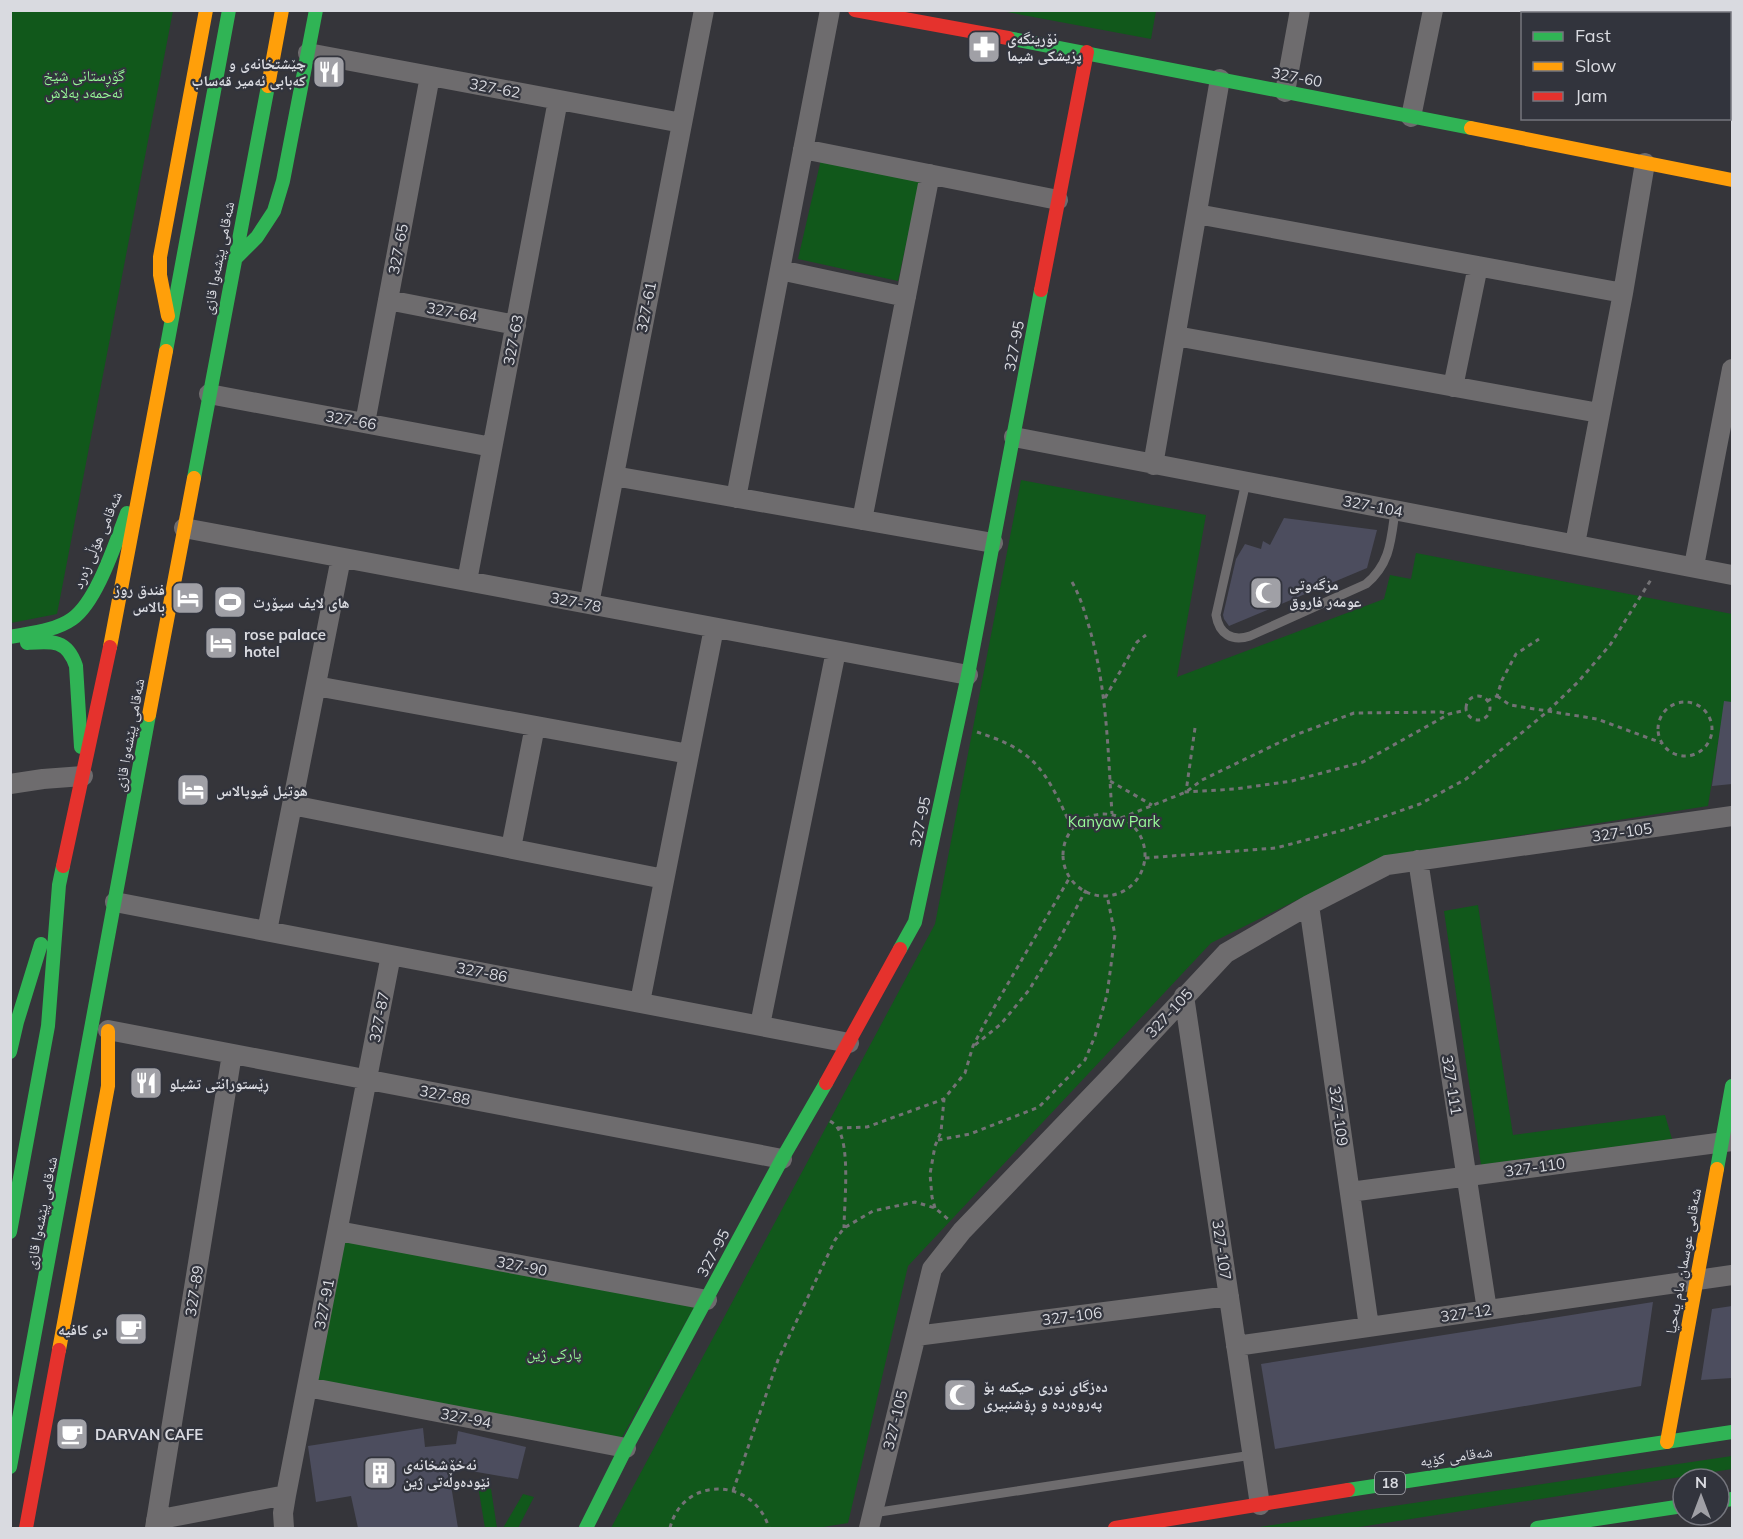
<svg xmlns="http://www.w3.org/2000/svg" width="1743" height="1539" font-family="Mulish,'Noto Naskh Arabic',sans-serif">
<rect width="100%" height="100%" fill="#35353a"/>
<!-- green -->
<path fill="#11581b" d="M11,11H173L57,614L11,623Z
M1002,11L1156,10V11L1151,39Z
M822,155L921,177L898,281L798,259Z
M1021,480L1206,515L1177,677L1384,599L1390,575L1411,579L1416,553L1732,614V713L1723,712L1708,806L1383,857L1211,943L908,1266L848,1523L817,1528H611L935,924Z
M1478,905L1513,1135L1665,1115L1672,1139L1481,1165L1444,911Z
M342,1237L696,1303L620,1441L313,1383Z
M1732,1456V1469L1353,1528H1254L1359,1511Z
M478,1486L491,1489L497,1528H485Z
M523,1494L534,1497L518,1528H503Z"/>
<!-- building -->
<path fill="#4c4d5e" d="M1284,518L1377,530L1367,568L1229,626L1224,619L1223,615L1236,559L1245,544L1261,549L1263,541L1270,545Z
M1724,701L1732,702V784L1712,786Z
M1653,1302L1641,1386L1275,1449L1261,1364Z
M1732,1306V1378L1701,1380L1712,1309Z
M423,1428L425,1447L456,1444L458,1431L526,1447L518,1479L448,1467L458,1528H358L351,1496L316,1502L308,1446Z"/>
<g fill="none" stroke-linecap="round" stroke-linejoin="round">
<!-- path -->
<path stroke="#737275" stroke-width="3" stroke-dasharray="4.5 4.5" stroke-linecap="butt" d="M1072,582C1081,598 1085,613 1090,630C1107,690 1108,752 1112,814
M1466 708a12 12 0 1 1 24 0a12 12 0 1 1-24 0Z
M1497,696L1510,705L1597,719L1662,743
M1105,698L1137,642L1146,635
M1487,701L1497,696L1502,680L1516,654L1539,639
M1658 729a27 27 0 1 1 54 0a27 27 0 1 1-54 0Z
M1195,728L1186,792L1235,789L1292,781L1363,762L1449,714L1466,710
M977,732C991,737 1007,742 1020,751C1047,768 1059,801 1072,828
M1110,781L1152,805
M1063 855a41 41 0 1 1 82 0a41 41 0 1 1-82 0Z
M1121,818L1186,792L1202,780L1295,735L1354,713L1441,712L1449,714
M1145,858L1276,848L1351,828L1420,804L1466,779L1548,711L1578,682L1610,645L1652,578
M975,1045L1001,1024L1029,990L1054,949L1086,890
M830,1121C833,1123 836,1125 837,1127C851,1146 844,1205 844,1228
M838,1128L867,1127L944,1099
M938,1140L970,1134L1039,1107L1085,1060L1095,1036L1107,995L1115,935L1107,895
M935,1208L932,1197L930,1174L935,1146L941,1132L944,1099L965,1073L973,1046L985,1023L1070,877
M733,1491L778,1360L835,1240L844,1228L873,1211L915,1202L935,1208L948,1219
M670,1528C683,1475 754,1477 769,1528"/>
<!-- lane -->
<path stroke="#6e6c6e" stroke-width="9" d="M1246,482L1216,615C1219,634 1232,642 1250,636L1366,584C1390,564 1391,541 1395,511
M873,1513L1252,1455"/>
<!-- street -->
<path stroke="#6e6c6e" stroke-width="20" d="M1613,10L1628,14
M1663,14V10
M1730,33H1732
M308,53L682,123
M1285,92L1300,10
M1411,117L1433,10
M803,149L1058,200
M1197,214L1623,293
M780,270L906,297
M388,300L516,325
M1176,336L1599,413
M1453,387L1478,266
M209,394L492,447
M365,423L430,76
M1014,437L1732,575
M1153,465L1220,79
M614,476L993,543
M736,498L830,10
M862,520L930,174
M184,528L968,675
M1575,544L1623,293L1645,163
M1694,566L1732,369
M467,581L558,100
M589,604L704,10
M316,686L689,754
M10,784L43,779L83,776
M292,805L664,879
M511,848L535,726
M1418,860L1487,1310
M115,902L849,1043
M1309,905L1369,1327
M267,931L341,558
M1184,996L1260,1505
M640,1002L714,628
M760,1025L836,651
M108,1030L782,1159
M1350,1192L1732,1141
M338,1231L707,1300
M916,1336L1229,1296
M1236,1346L1732,1275
M307,1387L626,1448
M156,1520L286,1495
M155,1528L232,1054
M284,1528L283,1513L286,1495L391,955
M869,1528L932,1269L962,1231L1114,1073L1226,953L1309,905L1387,865L1732,816"/>
<!-- fast -->
<path stroke="#30b455" stroke-width="14" d="M1008,38L1471,128
M235,259L257,237L274,211L283,181L316,10
M166,351L229,10
M194,478L268,86
M10,637C30,633 55,631 72,619C97,602 116,541 127,513
M27,643C52,641 67,639 76,666L81,747
M900,949L915,922L968,675L1041,290
M10,1052L17,1022L41,944
M1717,1169L1732,1086
M10,1232L48,1026L59,885L63,866
M10,1467L149,715
M1348,1490L1732,1432
M1719,1501L1732,1499
M586,1528L626,1448L782,1159L826,1083
M1537,1528L1683,1506"/>
<!-- slow -->
<path stroke="#ff9f0a" stroke-width="14" d="M268,86L282,10
M1471,128L1732,180
M168,316L160,275V257L206,10
M110,647L166,351
M149,715L194,478
M59,1350L108,1086V1031
M1667,1442L1717,1169"/>
<!-- jam -->
<path stroke="#e5322d" stroke-width="14" d="M855,10L1008,38
M1041,290L1087,52
M63,866L110,647
M826,1083L900,949
M26,1528L59,1350
M1115,1528L1348,1490"/>
</g>
<!-- icons -->
<defs>
<g id="pharmacy-square" transform="scale(1.725)"><rect x="-9" y="-9" width="18" height="18" rx="4" fill="#a0a0a6" stroke="#32343d"/><path d="M-2-6h4v4h4v4h-4v4h-4v-4h-4v-4h4Z" fill="#fff"/></g>
<g id="restaurant-square" transform="scale(1.725)"><rect x="-9" y="-9" width="18" height="18" rx="4" fill="#a0a0a6" stroke="#32343d"/><path d="M-5-6h1v4h1v-4h1v4h1v-4h1v5L-1.5 .5V6h-2V.5L-5-1ZM5-6V6H3V1.5H1.5Q1.5-4 5-6Z" fill="#fff"/></g>
<g id="mosque-square" transform="scale(1.725)"><rect x="-9" y="-9" width="18" height="18" rx="4" fill="#a0a0a6" stroke="#32343d"/><path d="M3.5-4.9A6 6 0 1 0 3.5 4.9A5 5 0 1 1 3.5-4.9Z" fill="#fff"/></g>
<g id="hotel-square" transform="scale(1.725)"><rect x="-9" y="-9" width="18" height="18" rx="4" fill="#a0a0a6" stroke="#32343d"/><path d="M-6-4.5h1.5V1H6V5H4.5V3h-9V5H-6ZM-4 0a1.8 1.8 0 1 1 3.6 0ZM.5 0V-2.5h3Q6-2.5 6 0Z" fill="#fff"/></g>
<g id="stadium-square" transform="scale(1.725)"><rect x="-9" y="-9" width="18" height="18" rx="4" fill="#a0a0a6" stroke="#32343d"/><path d="M0-5a6.5 5 0 1 0 0 10a6.5 5 0 1 0 0-10ZM-3.5-1.8h7v3.6h-7Z" fill="#fff"/></g>
<g id="cafe-square" transform="scale(1.725)"><rect x="-9" y="-9" width="18" height="18" rx="4" fill="#a0a0a6" stroke="#32343d"/><path d="M-5.5-4.5H6V0H3Q3 3.5 0 3.5H-2.5Q-5.5 3.5-5.5 0ZM3-3.2v2h1.7v-2ZM-6 4.5H4V6H-6Z" fill="#fff"/></g>
<g id="building-square" transform="scale(1.725)"><rect x="-9" y="-9" width="18" height="18" rx="4" fill="#a0a0a6" stroke="#32343d"/><path d="M-4-6H4V6H1V3H-1V6H-4ZM-2.5-4.3h1.7v1.8h-1.7ZM.8-4.3h1.7v1.8H.8ZM-2.5-1h1.7V.8h-1.7ZM.8-1h1.7V.8H.8Z" fill="#fff"/></g>
</defs>
<g fill-rule="evenodd">
<use href="#pharmacy-square" x="984" y="47"/>
<use href="#restaurant-square" x="329" y="72"/>
<use href="#mosque-square" x="1266" y="593"/>
<use href="#hotel-square" x="188" y="598"/>
<use href="#stadium-square" x="230" y="602"/>
<use href="#hotel-square" x="221" y="643"/>
<use href="#hotel-square" x="193" y="790"/>
<use href="#restaurant-square" x="146" y="1083"/>
<use href="#cafe-square" x="131" y="1329"/>
<use href="#mosque-square" x="960" y="1395"/>
<use href="#cafe-square" x="72" y="1434"/>
<use href="#building-square" x="380" y="1473"/>
</g>
<g text-anchor="middle" dominant-baseline="central" stroke-width="4.5" stroke-linejoin="round" paint-order="stroke">
<!-- shield labels -->
<rect fill="#32343d" stroke="#a7a8af" stroke-width="1.5" x="1375" y="1472" width="30" height="22" rx="4.5"/>
<g font-size="14" font-weight="bold" fill="#d9dae0">
<text x="1390" y="1483">18</text>
</g>
<!-- poi labels -->
<g font-size="15" font-weight="bold" fill="#d9dae0" stroke="#32343d" text-anchor="start">
<text x="1007" y="38">نۆرینگەی<tspan x="1007" dy="17">پزیشکی شیما</tspan></text>
<text x="306" y="63" text-anchor="end">چێشتخانەی و<tspan x="306" dy="17">کەبابی ئەمیر قەساب</tspan></text>
<text x="1289" y="584">مزگەوتی<tspan x="1289" dy="17">عومەر فاروق</tspan></text>
<text x="165" y="589" text-anchor="end">فندق روز<tspan x="165" dy="17">بالاس</tspan></text>
<text x="253" y="602">های لایف سپۆرت</text>
<text x="244" y="634">rose palace<tspan x="244" dy="17">hotel</tspan></text>
<text x="216" y="790">هوتیل ڤیوپالاس</text>
<text x="169" y="1083">ڕێستورانتی تشیلو</text>
<text x="108" y="1329" text-anchor="end">دى كافيه</text>
<text x="983" y="1386">دەزگای نوری حیکمە بۆ<tspan x="983" dy="17">پەروەردە و ڕۆشنبیری</tspan></text>
<text x="95" y="1434">DARVAN CAFE</text>
<text x="403" y="1464">نەخۆشخانەی<tspan x="403" dy="17">نێودەوڵەتی ژین</tspan></text>
</g>
<!-- park labels -->
<g font-size="15" fill="#97f998" stroke="#32343d">
<text x="84" y="75">گۆڕستانی شێخ<tspan x="84" dy="17">ئەحمەد بەلاش</tspan></text>
<text x="1114" y="821">Kanyaw Park</text>
<text x="554" y="1353">پارکی ژین</text>
</g>
<!-- street labels -->
<g font-size="15" fill="#d9dae0" stroke="#32343d">
<text transform="translate(1297 77) rotate(11)">327-60</text>
<text transform="translate(495 88) rotate(11)">327-62</text>
<text transform="translate(398 249) rotate(-79)">327-65</text>
<text transform="translate(218 258) rotate(-79)">شەقامی پێشەوا قازی</text>
<text transform="translate(646 307) rotate(-79)">327-61</text>
<text transform="translate(452 312) rotate(11)">327-64</text>
<text transform="translate(513 340) rotate(-79)">327-63</text>
<text transform="translate(1014 346) rotate(-79)">327-95</text>
<text transform="translate(351 420) rotate(10)">327-66</text>
<text transform="translate(1373 506) rotate(11)">327-104</text>
<text transform="translate(97 540) rotate(-67)">شەقامی هۆڵی زەرد</text>
<text transform="translate(576 602) rotate(11)">327-78</text>
<text transform="translate(129 735) rotate(-80)">شەقامی پێشەوا قازی</text>
<text transform="translate(920 822) rotate(-78)">327-95</text>
<text transform="translate(1622 832) rotate(-8)">327-105</text>
<text transform="translate(482 972) rotate(11)">327-86</text>
<text transform="translate(1169 1013) rotate(-47)">327-105</text>
<text transform="translate(379 1017) rotate(-79)">327-87</text>
<text transform="translate(1452 1085) rotate(81)">327-111</text>
<text transform="translate(445 1095) rotate(11)">327-88</text>
<text transform="translate(1339 1116) rotate(82)">327-109</text>
<text transform="translate(1535 1167) rotate(-8)">327-110</text>
<text transform="translate(41 1213) rotate(-79)">شەقامی پێشەوا قازی</text>
<text transform="translate(1222 1250) rotate(82)">327-107</text>
<text transform="translate(713 1253) rotate(-62)">327-95</text>
<text transform="translate(1683 1261) rotate(-80)">شەقامی عوسمان مام یەحیا</text>
<text transform="translate(522 1266) rotate(11)">327-90</text>
<text transform="translate(194 1291) rotate(-81)">327-89</text>
<text transform="translate(324 1304) rotate(-79)">327-91</text>
<text transform="translate(1466 1313) rotate(-8)">327-12</text>
<text transform="translate(1072 1316) rotate(-7)">327-106</text>
<text transform="translate(466 1418) rotate(11)">327-94</text>
<text transform="translate(895 1420) rotate(-76)">327-105</text>
<text transform="translate(1456 1456) rotate(-8)">شەقامی کۆیە</text>
</g>
</g>
<!-- border -->
<rect width="1743" height="1539" fill="none" stroke="#d9dae0" stroke-width="24"/>
<!-- legend -->
<rect x="1521" y="12" width="210" height="108" fill="#32343d" stroke="#75767e" stroke-width="1.5"/>
<rect x="1533" y="32" width="30" height="9" fill="#30b455" stroke="#75767e" stroke-width="1.5"/>
<text x="1575" y="42" font-size="18" fill="#d9dae0">Fast</text>
<rect x="1533" y="62" width="30" height="9" fill="#ff9f0a" stroke="#75767e" stroke-width="1.5"/>
<text x="1575" y="72" font-size="18" fill="#d9dae0">Slow</text>
<rect x="1533" y="92" width="30" height="9" fill="#e5322d" stroke="#75767e" stroke-width="1.5"/>
<text x="1575" y="102" font-size="18" fill="#d9dae0">Jam</text>
<!-- north arrow -->
<g transform="translate(1701 1497)"><circle r="28" fill="#32343d" stroke="#75767e" stroke-width="1.5"/>
<path d="M0-4.5L10 22L0 15L-10 22Z" fill="#a0a0a6"/>
<text y="-9" font-size="16" font-weight="bold" text-anchor="middle" fill="#d9dae0">N</text>
</g>
</svg>
